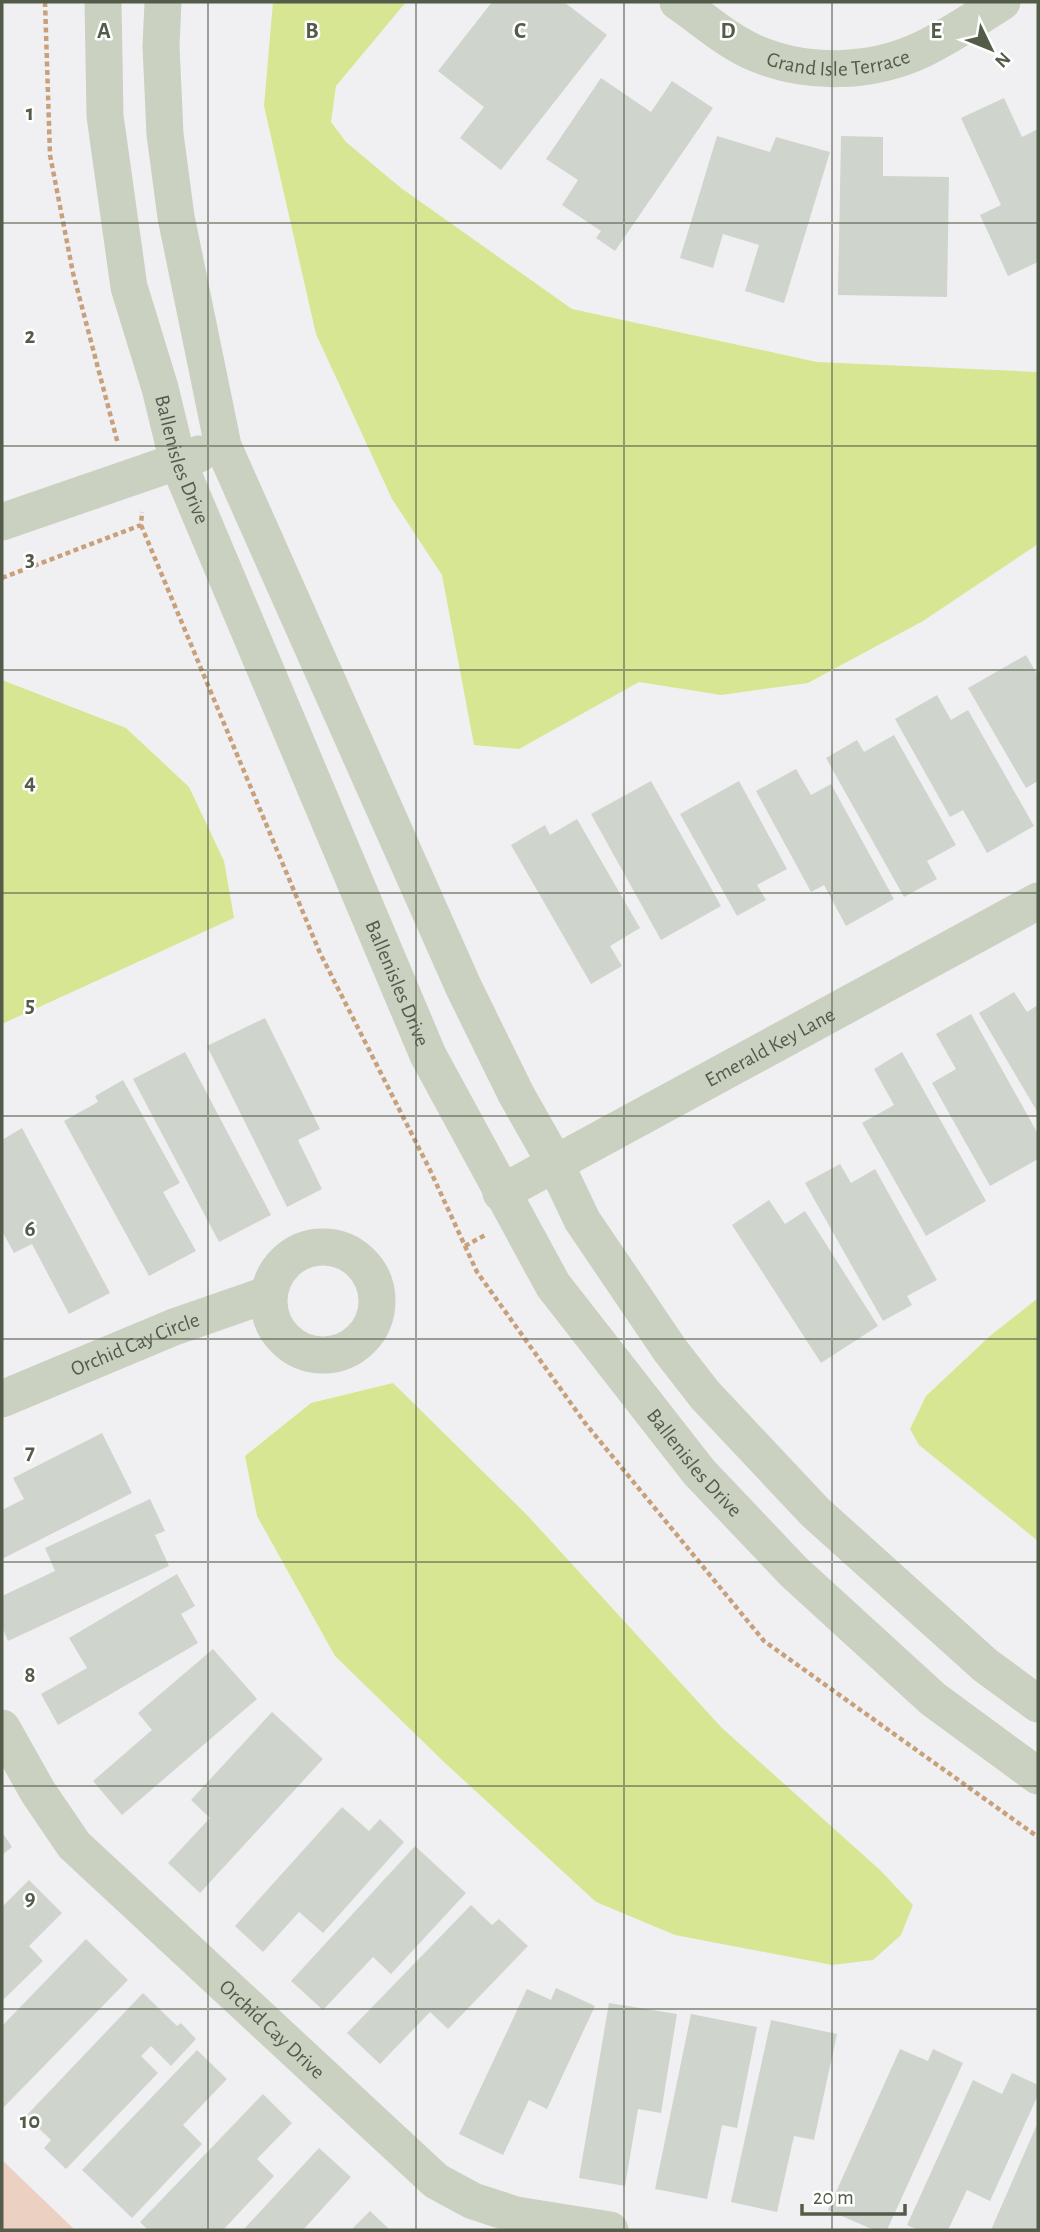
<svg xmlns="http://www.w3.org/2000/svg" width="1040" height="2232" font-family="'Alegreya Sans',sans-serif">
<rect width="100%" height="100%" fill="#f0f0f2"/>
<!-- green -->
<path fill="#ecd1c2" d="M2,2160L75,2230H2Z"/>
<!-- water -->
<path fill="#d7e692" d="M273,2H406L336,86L331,122L346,142L401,188L572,309L817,362L1038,372V544L923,621L808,683L721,695L639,682L519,749L474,745L442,575L392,499L316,334L264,106Z
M2,680L126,728L189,787L224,861L234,918L2,1024Z
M1038,1298V1541L919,1445L910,1429L926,1396L990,1336Z
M393,1383L527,1515L722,1728L881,1871L913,1905L901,1935L873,1960L832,1965L675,1935L596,1902L444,1762L335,1656L257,1516L245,1456L311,1403Z"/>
<!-- building -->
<path fill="#cfd4cd" d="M492,2H564L607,35L501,170L460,138L484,107L438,71Z
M601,78L651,112L672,81L713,108L615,251L596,238L601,231L562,205L578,180L546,159Z
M1004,98L1022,137L1038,129V262L1008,276L980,215L1001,205L961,118Z
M717,136L770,152L776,137L830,152L784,303L745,291L759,245L723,234L713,268L680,258Z
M841,136L883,137V176L949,177L947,297L838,295Z
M1026,655L1038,676V781L1026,788L968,688Z
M937,695L951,720L968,710L1034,826L987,853L963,810L950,817L895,719Z
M894,735L956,845L927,861L937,879L904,897L826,758L857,740L864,752Z
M796,769L811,795L831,784L894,899L846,926L824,885L811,892L756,791Z
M651,781L721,906L661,940L591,814Z
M739,781L787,869L757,885L766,900L737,916L680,814Z
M577,819L640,928L610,946L622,966L591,984L511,845L545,825L550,835Z
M1014,992L1027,1012L1038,1005V1113L979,1013Z
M971,1014L1038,1134V1159L990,1186L932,1083L956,1069L936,1034Z
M265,1018L320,1129L298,1140L322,1189L287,1207L207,1046Z
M185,1052L271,1215L219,1242L133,1079Z
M902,1052L986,1201L926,1236L862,1123L894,1105L874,1069Z
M123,1080L180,1183L163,1192L196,1251L149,1276L64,1121L98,1102L95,1096Z
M22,1128L110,1293L69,1314L32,1244L14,1253L2,1231V1140Z
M840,1164L851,1183L875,1169L937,1280L907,1296L912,1305L883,1321L805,1183Z
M769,1200L785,1224L805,1211L878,1326L821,1363L732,1225Z
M102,1433L132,1493L2,1559V1510L24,1499L13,1478Z
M150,1499L165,1531L155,1535L169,1566L8,1641L2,1627V1596L55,1571L45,1548Z
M177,1574L195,1606L181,1614L198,1643L58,1725L41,1694L87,1668L69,1638Z
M213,1649L257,1699L122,1815L93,1781L152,1730L138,1713Z
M272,1712L323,1759L200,1893L168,1863L210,1818L191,1800Z
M342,1807L369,1831L380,1819L404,1842L323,1933L299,1912L263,1952L235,1926Z
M2,1832L12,1847L2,1855Z
M415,1846L466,1893L391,1974L373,1957L323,2010L291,1981Z
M29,1880L62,1913L29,1946L43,1961L2,2001V1907Z
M471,1905L492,1925L499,1919L528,1946L448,2029L430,2012L380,2064L347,2033Z
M86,1939L128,1980L3,2108L2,2026Z
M556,1988L595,2006L547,2109L529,2100L503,2155L459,2134L527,1989L551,2000Z
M143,1993L177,2026L181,2023L196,2039L171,2066L151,2046L141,2056L158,2073L66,2169L44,2148L51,2140L26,2116Z
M609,2003L677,2014L661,2113L638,2109L625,2186L579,2178Z
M691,2014L757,2027L737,2128L722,2125L707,2199L655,2189Z
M771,2020L837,2034L814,2140L794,2136L777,2212L731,2202Z
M900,2049L928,2061L933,2049L963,2063L887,2230H874L828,2210Z
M197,2050L227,2079L183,2125L202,2144L132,2218L82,2170Z
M1012,2073L1038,2085V2095L990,2201L967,2190L948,2230H918L907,2225L973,2080L1002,2094Z
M263,2094L292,2123L257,2159L274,2176L223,2230H148L140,2222Z
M1038,2122V2230H991Z
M319,2148L351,2177L303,2230H243Z
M370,2211L390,2230H351Z"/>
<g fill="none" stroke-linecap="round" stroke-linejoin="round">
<!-- path -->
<path stroke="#c8a17c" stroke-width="4.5" stroke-dasharray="5 3.5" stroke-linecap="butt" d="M45,2L50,155L73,273L118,444
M141,525L320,953L430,1170L477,1272L585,1423L764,1641L1038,1837
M2,578L141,525L142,512
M465,1246L487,1234"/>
<!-- minor -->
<g stroke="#cad1c1" stroke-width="37">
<path id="s1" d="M103,2L105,116L129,287L160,388L178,462L428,1055L553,1285L699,1472L794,1572L933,1699L1038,1776"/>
<path d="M163,2L161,46L165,134L176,217L223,446L464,988L516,1094L555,1163L582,1220L670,1350L705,1395L815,1512L985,1665L1038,1704"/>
<path id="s2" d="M678,2C703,19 727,41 755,53C807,75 871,74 923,49C950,36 976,18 1002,2"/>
<path d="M2,522L199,454"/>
<path id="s3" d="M501,1193L1038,901"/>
<circle cx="323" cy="1301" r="54"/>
<path id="s4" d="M2,1399L174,1327L269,1294"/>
<path id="s5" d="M2,1728L38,1792L74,1845L436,2181L473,2201L516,2215L610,2230"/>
</g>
</g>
<!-- grid -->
<path fill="none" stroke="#535c49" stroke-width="2" stroke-opacity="0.55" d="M208,2V2230M416,2V2230M624,2V2230M832,2V2230M2,223H1038M2,446H1038M2,670H1038M2,893H1038M2,1116H1038M2,1339H1038M2,1562H1038M2,1786H1038M2,2009H1038"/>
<g text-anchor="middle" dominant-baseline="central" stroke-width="5" stroke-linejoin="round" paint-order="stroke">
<!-- street labels -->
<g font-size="21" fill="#535c49" stroke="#fff">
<text stroke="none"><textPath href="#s2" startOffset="178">Grand Isle Terrace</textPath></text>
<text stroke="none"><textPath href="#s1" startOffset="467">Ballenisles Drive</textPath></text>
<text stroke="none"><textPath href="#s1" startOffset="1034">Ballenisles Drive</textPath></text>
<text stroke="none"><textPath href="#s3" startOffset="306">Emerald Key Lane</textPath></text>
<text stroke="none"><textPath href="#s4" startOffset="144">Orchid Cay Circle</textPath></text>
<text stroke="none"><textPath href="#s1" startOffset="1601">Ballenisles Drive</textPath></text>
<text stroke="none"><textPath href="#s5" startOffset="408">Orchid Cay Drive</textPath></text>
</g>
</g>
<g font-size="23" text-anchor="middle" font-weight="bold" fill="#535c49" stroke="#fff" stroke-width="5" stroke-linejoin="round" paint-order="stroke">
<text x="104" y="38">A</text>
<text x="312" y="38">B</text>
<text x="520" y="38">C</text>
<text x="728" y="38">D</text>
<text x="936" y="38">E</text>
<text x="30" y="120">1</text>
<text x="30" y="343">2</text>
<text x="30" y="566">3</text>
<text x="30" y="789">4</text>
<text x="30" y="1012">5</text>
<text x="30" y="1236">6</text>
<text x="30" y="1459">7</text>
<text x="30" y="1682">8</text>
<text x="30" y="1905">9</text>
<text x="30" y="2128">10</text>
</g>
<!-- border -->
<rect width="1040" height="2232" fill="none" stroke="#535c49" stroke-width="7"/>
<!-- north arrow -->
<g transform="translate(991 49) rotate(133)" stroke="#ffffff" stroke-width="5" paint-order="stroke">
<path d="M0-5L12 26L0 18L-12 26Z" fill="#535c49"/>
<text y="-10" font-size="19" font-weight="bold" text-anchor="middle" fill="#535c49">N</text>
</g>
<!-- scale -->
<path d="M802 2204v10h103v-10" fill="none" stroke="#535c49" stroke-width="3.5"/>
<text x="813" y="2204" font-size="21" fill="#535c49" stroke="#ffffff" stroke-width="5" paint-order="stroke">20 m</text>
</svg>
